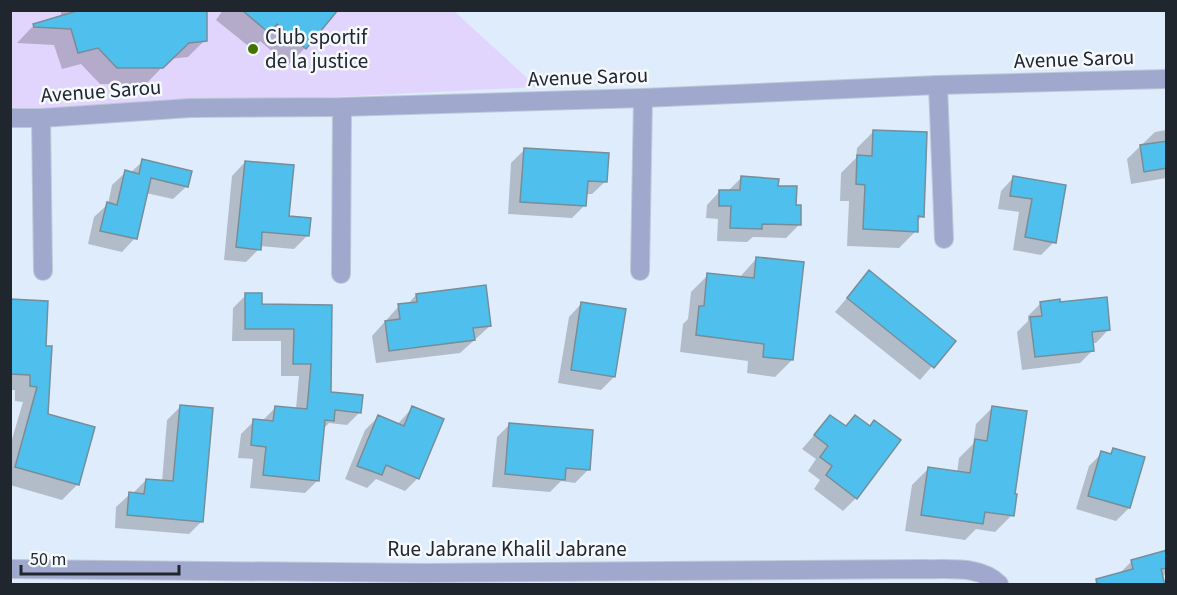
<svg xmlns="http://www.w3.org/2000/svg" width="1177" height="595" font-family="'Source Sans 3',sans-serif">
<rect width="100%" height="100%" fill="#dfecfc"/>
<!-- green -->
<path fill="#e1d5fd" d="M11,11H454L537,87L11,113Z"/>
<!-- shadow -->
<path fill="#0003" d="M61,10H194L205,40L188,57L170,59L145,85L100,84L81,64L62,69L54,45L17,43L34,25L61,17Z
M223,10H336L305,48L288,65L260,41L252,49L216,20Z
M1166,130V178L1131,184L1127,159L1155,132Z
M874,131L922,216L917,222L916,231L899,248L847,246L849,201H840L841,173L856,158L857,148Z
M524,150L606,181L592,194H586L585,205L572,218L508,214L511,163Z
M143,161L187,186L173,199L146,193L135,238L122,252L88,244L94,217L108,204L112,185L126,172L130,173Z
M245,162L288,218L308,235L294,249L260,246L259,249L246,262L224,260L232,176Z
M1014,177L1064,186L1054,242L1041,255L1013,250L1019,212L998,209L1001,191Z
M741,178L777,187L799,225L786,238L753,237L747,242L717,241L718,219L706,218L707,205L720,191L727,192Z
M756,259L792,360L775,377L747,373L748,361L680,352L683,324L688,319L691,292L708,275L739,278Z
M869,272L954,341L920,380L835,312Z
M246,295L260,306H330V393L360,412L347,425L329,423L322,430L318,480L305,493L250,488L253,459L238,458L241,434L254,421H262L276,407L296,409L299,376H281V341H232L233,308Z
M416,295L490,326L460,353L376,363L372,336L399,306L407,305Z
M582,303L614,377L601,390L558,383L569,317Z
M1041,303L1059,304L1109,329L1096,343H1092L1093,350L1080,363L1022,370L1017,332L1028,321V316Z
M10,307L44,347L47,415L78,484L62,500L10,485V446L23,402L15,401V390H10Z
M180,407L202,521L189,534L115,528L116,507L130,494H132L146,480L162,482L167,420Z
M993,407L1012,515L995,532L976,529L965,540L905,531L912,485L929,468L957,473L959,458L973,444L976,424Z
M412,408L418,478L405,491L376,479L367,488L345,479L365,430L378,417L397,425Z
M830,417L845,427H869L856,498L843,511L814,489L820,480L808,471L816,459L802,449Z
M510,424L589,469L575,483L561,481L550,492L492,487L497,437Z
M1114,449L1129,508L1116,521L1076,509L1089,466L1102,453L1108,455Z
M1166,552V573L1162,578L1118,575L1132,561Z"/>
<!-- building -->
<path fill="#4fc0ed" stroke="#758e99" stroke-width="1.5" d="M80,10H207V41L189,43L163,68H117L98,48L78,53L71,29L34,27L33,24Z
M242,10H338L306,49L277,24L269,33Z
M873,130L927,132L924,217L918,216V232L863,229L865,185L856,184L857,155L872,156Z
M1167,141V168L1144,172L1140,145Z
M524,148L609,153L607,182L588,181L586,206L520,202Z
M142,159L192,171L188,187L151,178L137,239L100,231L107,202L117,205L125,170L139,174Z
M245,161L294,165L289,216L311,218L309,236L262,232L261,250L236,247Z
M741,176L779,179L778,186H797L796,205H801V225L762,224V229L730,228L731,206H719V190H740Z
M1013,176L1066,185L1056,243L1025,237L1032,199L1010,196Z
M756,257L804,262L793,360L763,357L764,344L696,335L699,306H704L707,273L754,278Z
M869,270L956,341L934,368L847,298Z
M486,285L491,326L473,328L475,340L389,351L385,321L400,319L398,304L417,302L416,294Z
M245,293H262V304L332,305L331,392L363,395L361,413L335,410L334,421L325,420L319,481L263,475L266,447L251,445L253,419L273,421L275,406L307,409L311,364H293L294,329H245Z
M1107,297L1110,330L1092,332L1094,351L1035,357L1030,317L1042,316L1040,302L1060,299V302Z
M10,299L48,301L46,346H52L48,414L95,427L79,485L15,467L37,387L30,386V375L10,374Z
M581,302L626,309L615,377L571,370Z
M180,405L213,408L203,522L127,515L129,492L144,494L146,479L173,481Z
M412,406L444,419L419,479L386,465L382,475L357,466L378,415L404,426Z
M992,406L1027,411L1015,494H1017L1014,516L985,512L983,524L921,515L928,467L970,473L975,439L987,441Z
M830,415L846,426L855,415L870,426L874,420L901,440L857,499L826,475L832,466L820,457L828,446L814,435Z
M509,423L593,430L590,470L566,468L565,480L505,474Z
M1113,448L1145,457L1130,508L1088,496L1101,451L1111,454Z
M1167,550V568L1161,569L1165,585H1097L1096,579L1133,569L1131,560Z"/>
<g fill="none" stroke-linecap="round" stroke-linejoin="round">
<!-- minor casing -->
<g stroke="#bdc8d7" stroke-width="20">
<path id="minor" d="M938,85L944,239
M41,118L43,271
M640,271L643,98
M341,274L342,107
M10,569L424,573L924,569C950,570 980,565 999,584"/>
</g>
<!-- tertiary casing -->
<g stroke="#bdc8d7" stroke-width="20">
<path id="tertiary" d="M10,118H41L190,108L342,107L643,98L938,85L1166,79"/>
</g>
<!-- minor -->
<use href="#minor" stroke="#a0a8cd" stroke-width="18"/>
<!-- tertiary -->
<use href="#tertiary" stroke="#a0a8cd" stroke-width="18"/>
</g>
<!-- markers -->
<circle fill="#417500" stroke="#f5f8fc" stroke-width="2" cx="253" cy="49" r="6"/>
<g text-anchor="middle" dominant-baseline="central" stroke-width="5" stroke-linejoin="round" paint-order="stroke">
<!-- poi labels -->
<g font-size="21" fill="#20262d" stroke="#f5f8fc" text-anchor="start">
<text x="265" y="37">Club sportif<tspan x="265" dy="24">de la justice</tspan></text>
</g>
<!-- street labels -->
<g font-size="21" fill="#20262d" stroke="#f5f8fc">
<text transform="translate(1074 59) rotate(-2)">Avenue Sarou</text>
<text transform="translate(588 77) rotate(-2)">Avenue Sarou</text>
<text transform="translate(101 91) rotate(-4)">Avenue Sarou</text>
<text x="507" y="549">Rue Jabrane Khalil Jabrane</text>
</g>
</g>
<!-- border -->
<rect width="1177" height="595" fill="none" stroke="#20262d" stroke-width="24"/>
<!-- scale -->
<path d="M21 565v9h158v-9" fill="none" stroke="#20262d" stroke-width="3"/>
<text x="30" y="565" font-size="18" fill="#20262d" stroke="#f5f8fc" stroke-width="4.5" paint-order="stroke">50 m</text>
</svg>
